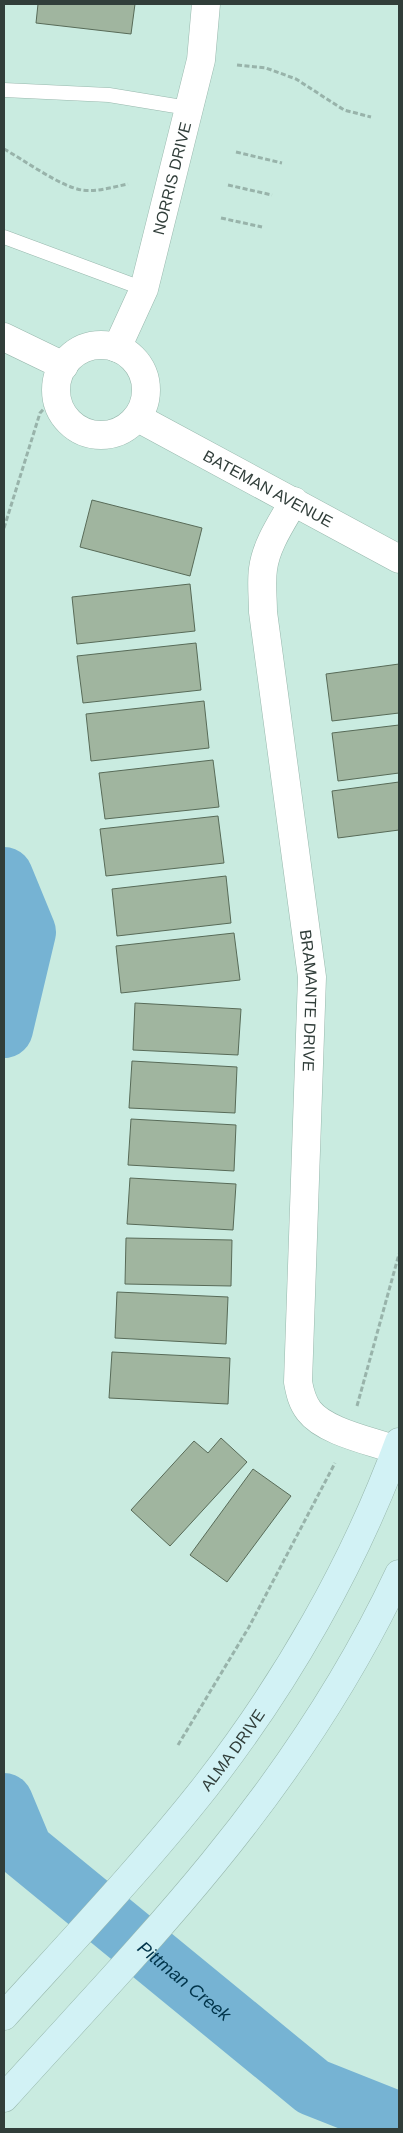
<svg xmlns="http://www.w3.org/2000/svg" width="403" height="2133" font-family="Helvetica,sans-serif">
<rect width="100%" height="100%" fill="#c9ebe0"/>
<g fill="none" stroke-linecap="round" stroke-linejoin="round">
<!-- river -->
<g stroke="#76b3d3" stroke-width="58">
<path d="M4,876L27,932L4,1029"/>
<path id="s1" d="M4,1802L24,1850L313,2087L399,2121"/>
</g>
</g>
<!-- building -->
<path fill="#a0b59f" stroke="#586b58" d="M38,4H135L131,34L36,23Z
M92,500L202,528L190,576L80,547Z
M190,584L195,631L77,644L72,597Z
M196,643L201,690L83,703L77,656Z
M399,664V713L332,721L326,674Z
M204,701L209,748L91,761L86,714Z
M399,725V773L338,781L332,733Z
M213,760L219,807L105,819L99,773Z
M399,782V830L338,838L332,791Z
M218,816L224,863L106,876L100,829Z
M226,876L231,923L117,936L112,889Z
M234,933L240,980L121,993L116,946Z
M135,1003L241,1009L238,1055L133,1050Z
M132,1061L237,1067L235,1113L129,1108Z
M131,1119L236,1125L234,1171L128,1165Z
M130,1178L236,1184L233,1230L127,1224Z
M126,1238L232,1240L231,1286L125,1284Z
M117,1292L228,1297L226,1344L115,1338Z
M112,1352L230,1358L228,1404L109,1398Z
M221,1438L247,1462L170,1546L131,1510L194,1441L208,1453Z
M253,1469L291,1496L227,1582L190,1555Z"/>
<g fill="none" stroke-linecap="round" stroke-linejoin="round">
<!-- lane casing -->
<g stroke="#98b8ad" stroke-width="15">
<path id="lane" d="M4,90L109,95L188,108
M4,237L144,289"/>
</g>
<!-- street casing -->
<g stroke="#98b8ad" stroke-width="29">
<g id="street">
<path d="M4,337L64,366"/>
<circle cx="101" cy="390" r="45"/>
<path id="s2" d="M117,348L144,289L201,60L206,4"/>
<path id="s3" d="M138,418L399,559"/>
<path id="s4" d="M294,501C282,522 266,545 263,569C261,583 263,598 263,612L312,977L298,1382C300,1393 302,1402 309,1411C325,1432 372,1441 396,1450"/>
</g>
</g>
<!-- secondary casing -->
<g stroke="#98b8ad" stroke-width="29">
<g id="secondary">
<path id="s5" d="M4,2016C72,1941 143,1866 206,1786C286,1683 354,1565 399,1442"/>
<path d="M4,2098C74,2020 147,1944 213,1863C285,1775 350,1678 399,1574"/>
</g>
</g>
<!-- path -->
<path stroke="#98b3aa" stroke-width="3" stroke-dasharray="5 2.5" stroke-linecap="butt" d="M237,65L266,68L296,79L344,110L371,117
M4,149C24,160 61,187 82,190C98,192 113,187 128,184
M236,152L282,163
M228,185L272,195
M221,218L262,227
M4,528L40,413L56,395
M357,1406L399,1254
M178,1745L249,1627L335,1463"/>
<!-- lane -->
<use href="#lane" stroke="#fff" stroke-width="14"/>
<!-- street -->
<use href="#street" stroke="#fff" stroke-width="28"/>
<!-- secondary -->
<use href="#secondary" stroke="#d2f2f5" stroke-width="28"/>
</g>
<g text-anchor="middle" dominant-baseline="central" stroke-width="4" stroke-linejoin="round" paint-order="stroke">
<!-- street labels -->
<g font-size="16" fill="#313e3a" stroke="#c9ebe0">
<text stroke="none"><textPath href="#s2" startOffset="179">NORRIS DRIVE</textPath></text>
<text stroke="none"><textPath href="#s3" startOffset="148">BATEMAN AVENUE</textPath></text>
<text stroke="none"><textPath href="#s4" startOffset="510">BRAMANTE DRIVE</textPath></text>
<text stroke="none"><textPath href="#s5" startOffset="351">ALMA DRIVE</textPath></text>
</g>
<!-- water labels -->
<g font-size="18" font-style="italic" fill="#00344a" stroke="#c9ebe0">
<text stroke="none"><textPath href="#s1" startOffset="259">Pittman Creek</textPath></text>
</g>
</g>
<!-- border -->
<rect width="403" height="2133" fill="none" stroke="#313e3a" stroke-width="10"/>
</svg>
